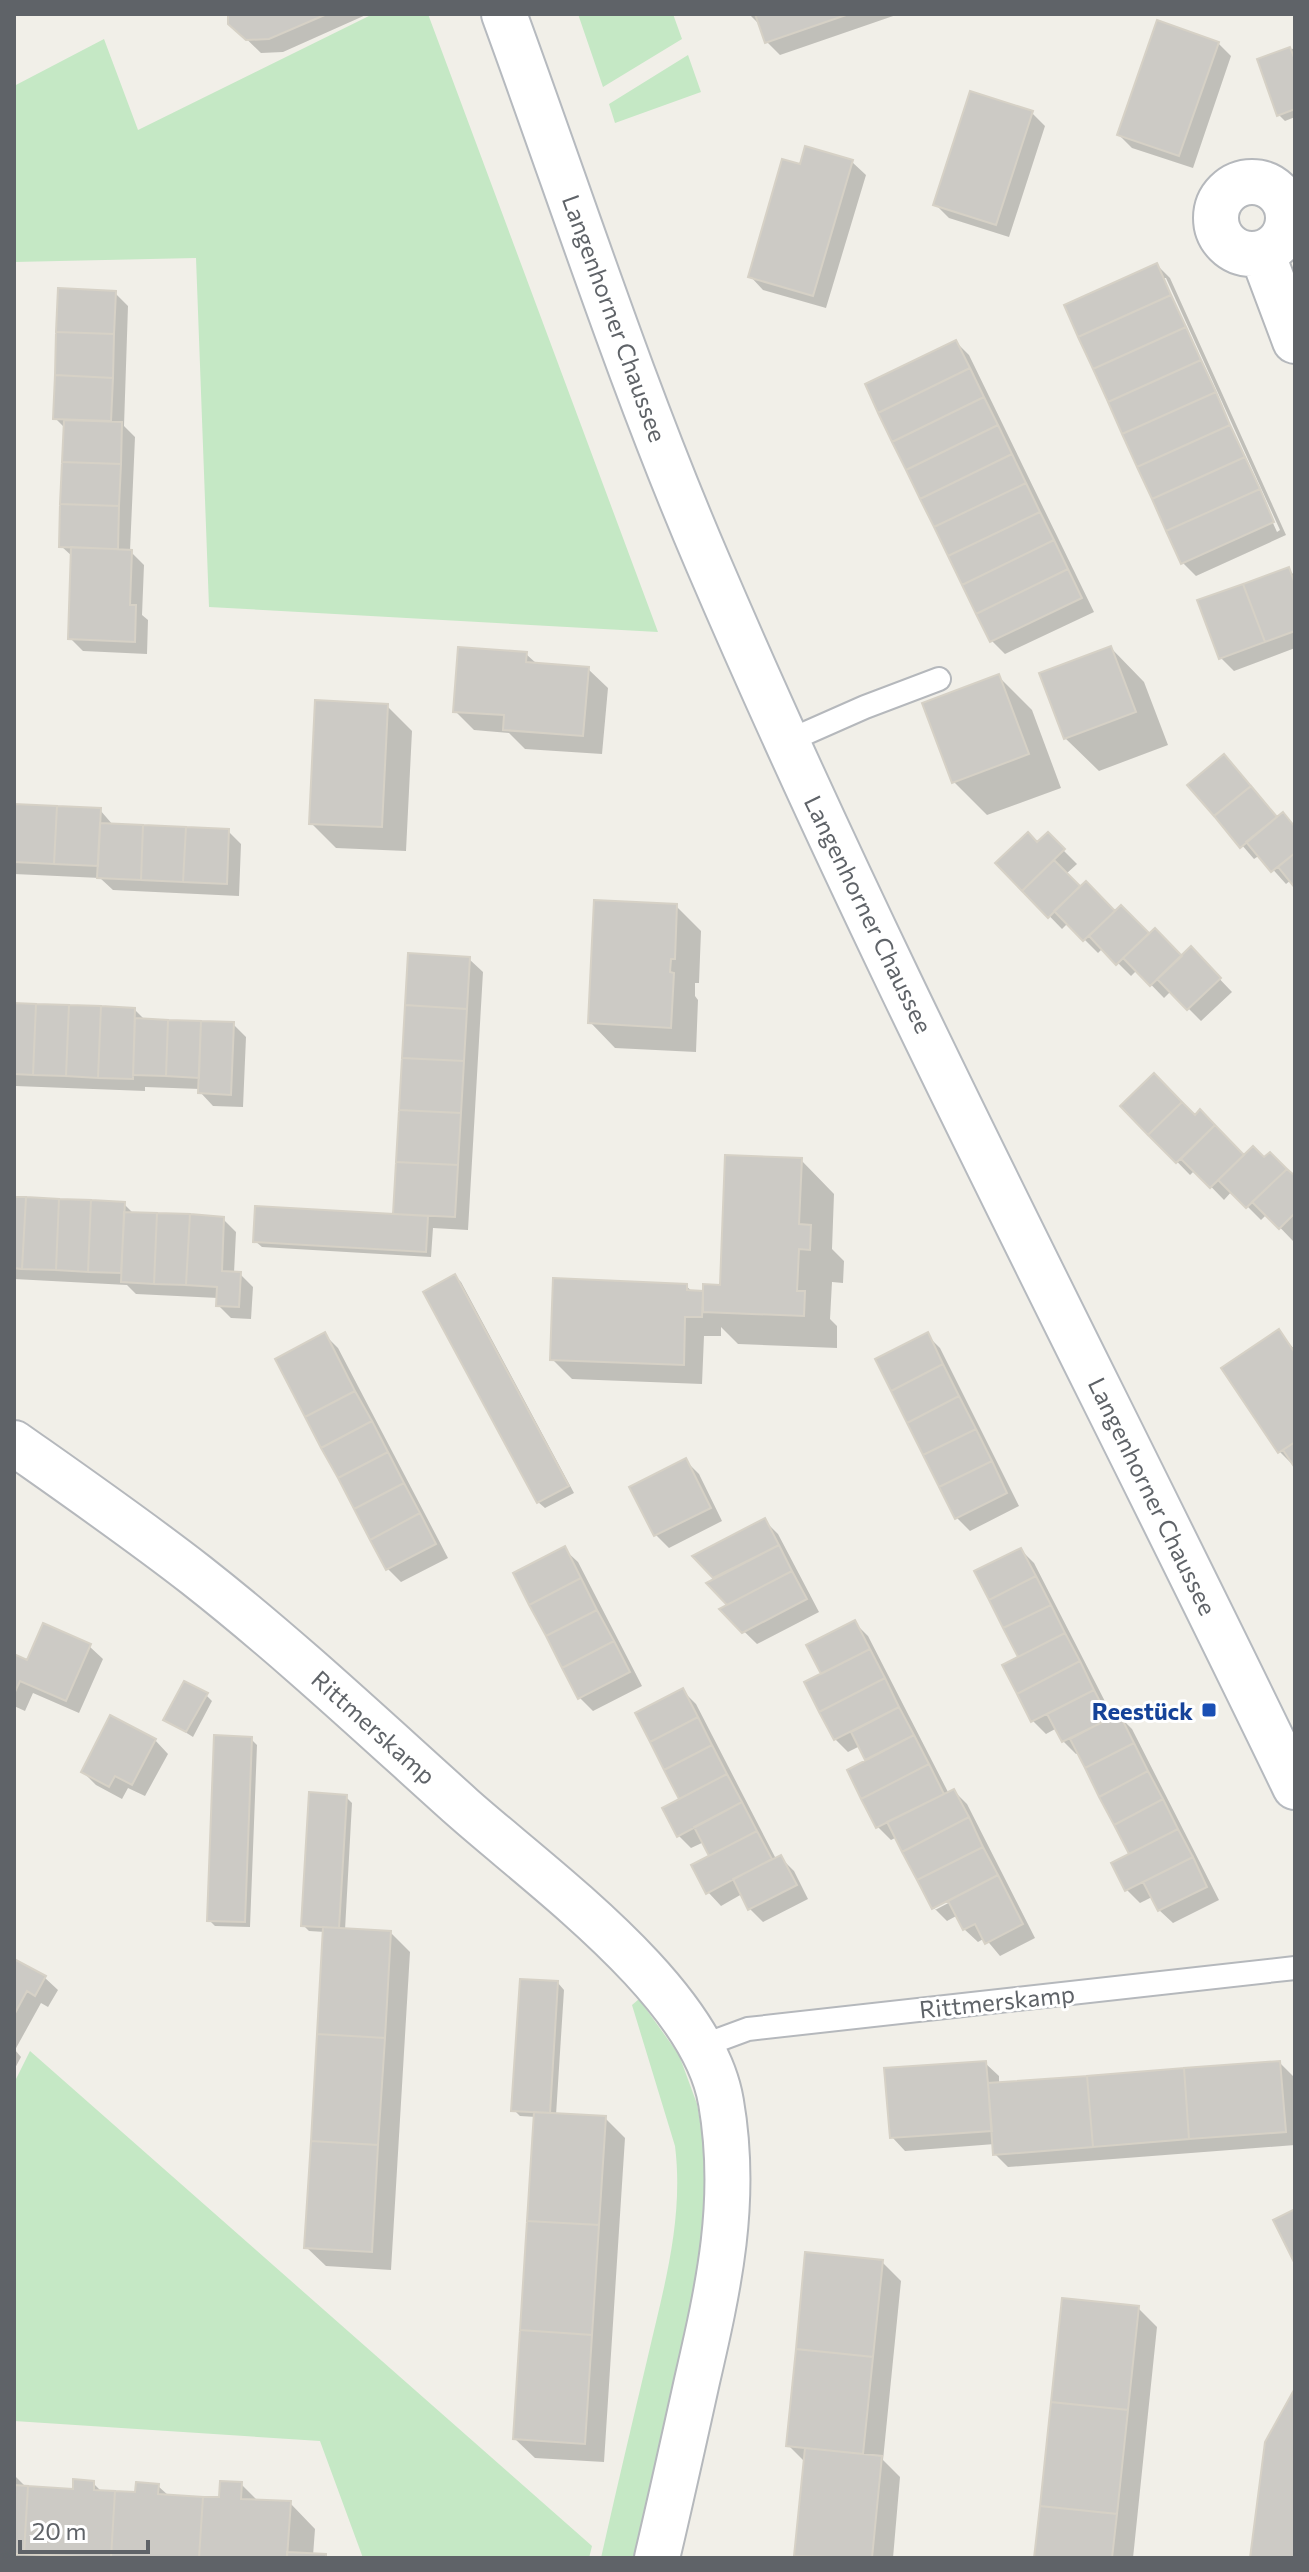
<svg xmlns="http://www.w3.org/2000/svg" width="1309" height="2572" font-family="Commissioner,sans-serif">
<rect width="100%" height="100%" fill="#f1efe8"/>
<!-- green -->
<path fill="#c5e8c5" d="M373,14H428L658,632L209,607L196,258L14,262V86L104,39L138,130Z
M578,14H673L682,39L603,87Z
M688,55L701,92L615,123L609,104Z
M639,1999L679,2055L697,2104L708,2168L709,2227L638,2558H601C616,2491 632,2424 648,2356C664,2287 684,2218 675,2146L632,2005Z
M30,2051L592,2546L589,2558H363L320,2441L14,2421V2083Z"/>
<!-- shadow -->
<path fill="#0003" fill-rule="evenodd" d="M230,14H368L283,52L261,53L230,23Z
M749,14H899L780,55L767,42L761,26Z
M1218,43L1231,56L1193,168L1132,148L1119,135Z
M1295,48V117L1285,121L1279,115L1260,60Z
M1032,113L1045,126L1009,237L949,218L935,204Z
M852,162L866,175L826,308L763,290L750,276L801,167Z
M1157,265L1170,278L1286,535L1196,576L1183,563ZM1162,278H1166L1280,530L1277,532Z
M115,293L128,306L124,426L135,437L130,551L144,565L142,615L148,620L147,654L83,651L70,638L73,557L61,546L66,429L55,418Z
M956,342L969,355L1094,612L1005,654L992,641L867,385Z
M1288,569L1295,576V648L1234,671L1221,658Z
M1111,648L1144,682L1168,745L1099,771L1065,738Z
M526,654L537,664L588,669L608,688L602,754L525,749L509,733L474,730L455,711Z
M999,677L1032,710L1061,788L987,815L954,782Z
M387,706L412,731L406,851L336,848L311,823Z
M1190,785L1295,827V884L1291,880L1286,884L1260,855L1254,859Z
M14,806L100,810L113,825L228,831L241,844L239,896L113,890L100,878L14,874Z
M1048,835L1077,864L1066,874L1080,889L1116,913L1121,908L1149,936L1182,958L1191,949L1232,992L1201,1021L1171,991L1164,998L1137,970L1131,976L1103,948L1098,953L1068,923L1062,929L998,863L1038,845Z
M676,906L701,931L699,983H695V996L698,1000L696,1052L615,1048L590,1022Z
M469,959L483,972L468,1230L433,1228L431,1257L262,1247L255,1241L398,1216L395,1213Z
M14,1005L135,1010L146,1021L233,1024L246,1037L243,1107L213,1106L200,1092V1089L145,1087V1091L15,1086Z
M1123,1106L1195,1117L1200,1112L1244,1157L1264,1160L1295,1179V1239L1293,1241L1267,1214L1261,1220L1232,1191L1224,1200L1195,1170L1190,1175Z
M801,1160L834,1194L832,1249L844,1261L843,1283L832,1282L830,1319L837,1326V1348L738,1344L721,1327V1336H704L702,1384L572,1379L552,1359L686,1286L693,1292L705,1293L722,1287Z
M14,1199L124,1204L134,1214L223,1219L236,1232L234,1273L240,1274L253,1287L251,1319L231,1318L218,1305V1298L136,1294L127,1285L14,1279Z
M455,1276L461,1282L574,1493L545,1508L538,1502L426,1292Z
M1279,1332L1295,1350V1465H1293L1280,1452L1224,1368Z
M325,1335L338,1348L448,1558L401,1582L388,1569L277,1359Z
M927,1335L940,1348L1019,1506L970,1531L957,1518Z
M686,1461L699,1474L722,1521L669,1548L656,1535Z
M765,1521L778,1534L819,1612L757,1644L722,1610L730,1605L716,1579L695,1557Z
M564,1549L578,1562L642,1686L593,1711L580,1698Z
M1021,1550L1034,1563L1114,1719L1119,1716L1132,1729L1219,1900L1173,1923L1159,1910L1152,1897L1140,1903L1127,1890L1131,1855L1079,1753L1076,1754L1063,1741L1057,1728L1046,1734L1033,1721L1005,1666L1021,1658Z
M855,1623L868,1636L949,1794L954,1791L967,1804L1035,1938L1000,1956L985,1938L978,1942L964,1929L958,1915L947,1921L934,1908L897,1837L891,1840L878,1827L868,1761L860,1746L848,1752L835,1739L824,1675ZM956,1894L958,1898L935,1910V1905Z
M89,1646L103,1659L79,1713L33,1693L25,1711L14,1706V1656L28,1662Z
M683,1691L696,1704L776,1859L781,1858L794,1871L808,1899L763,1922L750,1909L742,1894L721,1906L708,1892L712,1857L704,1842L691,1848L678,1835L682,1800L637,1714Z
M206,1695L212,1701L193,1737L166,1720Z
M251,1739L257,1745L250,1927L215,1926L209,1920Z
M155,1740L168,1754L145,1796L128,1788L122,1799L96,1785L83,1772Z
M346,1797L352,1803L345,1930L391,1933L410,1952L391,2270L326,2266L306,2247L325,1932L309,1931L303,1925Z
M14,1961L44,1977L58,1990L48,2007L41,2003L15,2050L21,2057L14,2070Z
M558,1983L564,1990L556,2115L605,2118L625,2138L604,2462L535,2458L515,2439L536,2117L520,2116L514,2110Z
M985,2063L999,2076V2085L1280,2063L1293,2076L1295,2145L1008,2167L995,2154V2144L905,2151L892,2137Z
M882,2262L901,2281L883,2460L900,2477L893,2558H796L805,2462L788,2445Z
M1138,2308L1157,2327L1133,2558H1036Z
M14,2475L27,2488L75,2491L93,2483L103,2493L137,2494L158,2486L169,2496L221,2499L241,2484L259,2502L290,2503L315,2529L313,2556L327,2558H14Z"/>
<!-- building -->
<path fill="#cccac5" stroke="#d6d1c6" stroke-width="2" d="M228,14H327L269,39L246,40L228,24Z
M755,14H849L765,43Z
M1157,20L1219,42L1179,156L1117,135Z
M1290,47L1295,60V109L1277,116L1257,59Z
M970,91L1033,111L996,225L933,205Z
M805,146L853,160L813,296L748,277L782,159L800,164Z
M1157,263L1171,295L1078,337L1064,305Z
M58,288L116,291L114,334L56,332Z
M1171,295L1186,327L1093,369L1078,337Z
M1186,327L1201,360L1108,402L1093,369Z
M56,332L114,334L113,378L55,375Z
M956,340L970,368L878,413L865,384Z
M1201,360L1216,392L1122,434L1108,402Z
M970,368L984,397L892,442L878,413Z
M55,375L113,378L111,421L53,419Z
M1216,392L1230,425L1137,467L1122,434Z
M984,397L998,425L906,470L892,442Z
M64,420L122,422L121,464L62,462Z
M998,425L1012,454L920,499L906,470Z
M1230,425L1245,457L1152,499L1137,467Z
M1012,454L1026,483L934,527L920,499Z
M1245,457L1260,489L1166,531L1152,499Z
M62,462L121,464L119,506L60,504Z
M1026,483L1040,512L948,556L934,527Z
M1260,489L1274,522L1181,564L1166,531Z
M60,504L119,506L118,549L59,547Z
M1040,512L1054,540L962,585L948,556Z
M1054,540L1068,569L976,614L962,585Z
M71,547L132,550L130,605H136L135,642L68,639Z
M1289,567L1295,584V631L1265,642L1243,584Z
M1068,569L1082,598L990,642L976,614Z
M1243,584L1265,642L1219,659L1197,600Z
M1111,646L1136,712L1064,739L1039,673Z
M458,647L527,652L526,662L589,667L583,736L503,730L504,715L453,712Z
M999,674L1029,754L952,783L922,703Z
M315,700L388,704L382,827L309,824Z
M1224,754L1251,786L1214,816L1187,785Z
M1251,786L1277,817L1240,848L1214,816Z
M14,804L57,806L54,864L14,862Z
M57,806L101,808L98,866L54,864Z
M1283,812L1295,827V853L1271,872L1246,842Z
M100,823L143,825L141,880L97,878Z
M143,825L186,827L183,882L141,880Z
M186,827L229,829L227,884L183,882Z
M1028,832L1037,842L1048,832L1065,849L1022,891L995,863Z
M1295,853V888L1278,867Z
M1054,860L1080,886L1048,918L1022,891Z
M1086,881L1115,911L1083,941L1054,911Z
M594,900L677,904L675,959H671L670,972L674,973L671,1028L588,1023Z
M1121,905L1149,933L1116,965L1089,936Z
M1155,928L1182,956L1150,986L1123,958Z
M1191,946L1221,978L1187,1010L1157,979Z
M408,953L470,957L467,1009L405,1005Z
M14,1003L36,1004L33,1075L14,1074Z
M36,1004L69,1005L66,1076L33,1075Z
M69,1005L101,1006L98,1078L66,1076Z
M405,1005L467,1009L464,1061L402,1058Z
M101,1006L135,1008L133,1079L98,1078Z
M135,1018L168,1020L166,1076L133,1075Z
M168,1020L201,1021L199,1078L166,1076Z
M201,1021L234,1022L231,1095L198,1093Z
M402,1058L464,1061L461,1113L399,1110Z
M1154,1073L1182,1102L1148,1135L1120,1106Z
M1182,1102L1195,1115L1200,1109L1215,1125L1176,1163L1148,1135Z
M399,1110L461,1113L458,1165L396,1162Z
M1215,1125L1244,1155L1210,1188L1181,1159Z
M1253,1146L1264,1157L1270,1152L1287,1169L1246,1208L1218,1180Z
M725,1155L802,1158L799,1224L811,1225L810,1250L799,1249L797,1291H805L804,1316L703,1312V1284L720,1285Z
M396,1162L458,1165L455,1217L393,1214Z
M1287,1169L1295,1176V1213L1279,1229L1252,1202Z
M14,1197H26L22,1269L14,1268Z
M26,1197L59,1199L56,1270L22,1269Z
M59,1199L91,1200L88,1272L56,1270Z
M91,1200L125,1202L121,1273L88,1272Z
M255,1206L428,1216L426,1252L253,1242Z
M124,1212L157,1213L154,1284L121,1282Z
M157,1213L190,1214L186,1285L154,1284Z
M190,1214L224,1217L222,1271L241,1272L239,1307L216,1306L217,1287L186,1285Z
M455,1274L569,1486L537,1503L423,1292Z
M553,1278L687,1284V1290L703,1291L702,1317H685L684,1365L550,1360Z
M1279,1329L1295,1353V1442L1278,1453L1221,1368Z
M325,1332L355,1391L305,1417L275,1359Z
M928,1332L943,1364L891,1391L875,1359Z
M943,1364L959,1396L907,1423L891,1391Z
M355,1391L372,1421L321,1448L305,1417Z
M959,1396L976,1429L923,1455L907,1423Z
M372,1421L388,1452L338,1478L321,1448Z
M976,1429L992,1461L939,1487L923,1455Z
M1295,1442V1468L1283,1450Z
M388,1452L404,1483L354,1509L338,1478Z
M686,1458L711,1508L654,1536L629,1487Z
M992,1461L1007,1493L955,1519L939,1487Z
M404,1483L420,1513L370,1540L354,1509Z
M420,1513L436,1544L386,1570L370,1540Z
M765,1518L779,1545L713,1578L692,1556Z
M779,1545L792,1571L727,1605L706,1583Z
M565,1546L581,1578L529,1605L513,1573Z
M1021,1548L1036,1576L989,1600L974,1571Z
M792,1571L807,1599L742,1633L719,1609Z
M1036,1576L1051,1605L1003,1628L989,1600Z
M581,1578L597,1610L546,1636L529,1605Z
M1051,1605L1065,1633L1018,1657L1003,1628Z
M597,1610L614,1641L562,1668L546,1636Z
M855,1620L870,1649L821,1674L806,1645Z
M43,1623L91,1644L66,1701L20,1681L14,1694V1654L27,1660Z
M1065,1633L1080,1661L1017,1694L1002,1665Z
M614,1641L630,1672L578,1699L562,1668Z
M870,1649L885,1678L819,1712L804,1682Z
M1080,1661L1094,1690L1031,1722L1017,1694Z
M885,1678L899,1707L834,1740L819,1712Z
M184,1681L208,1693L186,1732L163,1720Z
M683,1688L698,1717L650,1742L635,1713Z
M1094,1690L1109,1719L1062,1742L1047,1714Z
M899,1707L914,1735L865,1760L851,1732Z
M1119,1713L1134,1743L1085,1768L1070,1739Z
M110,1715L156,1739L132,1785L115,1776L109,1787L81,1772Z
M698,1717L712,1745L664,1770L650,1742Z
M214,1735L252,1737L245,1922L207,1921Z
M914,1735L929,1764L861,1799L847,1770Z
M1134,1743L1148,1771L1099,1797L1085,1768Z
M712,1745L727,1774L679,1799L664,1770Z
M929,1764L944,1794L876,1828L861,1799Z
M1148,1771L1163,1799L1114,1825L1099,1797Z
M727,1774L742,1802L677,1837L662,1808Z
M954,1789L969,1817L902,1852L887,1822Z
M309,1792L347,1795L339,1928L301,1926Z
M1163,1799L1178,1829L1129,1854L1114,1825Z
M742,1802L757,1831L709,1856L694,1827Z
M969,1817L983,1847L917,1880L902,1852Z
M1178,1829L1193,1857L1125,1891L1111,1863Z
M757,1831L772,1859L706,1894L691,1865Z
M983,1847L998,1875L932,1909L917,1880Z
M781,1855L797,1885L748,1910L733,1879Z
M1193,1857L1207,1887L1158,1911L1143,1882Z
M998,1875L1023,1924L985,1944L975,1924L963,1930L948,1901Z
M323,1927L391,1931L385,2038L317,2034Z
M14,1959L46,1976L35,1996L27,1991L14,2015Z
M520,1979L558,1981L550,2113L511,2111Z
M317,2034L385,2038L378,2145L311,2141Z
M986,2061L992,2131L890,2138L884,2068Z
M1280,2061L1286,2132L1189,2139L1184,2068Z
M1184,2068L1189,2139L1093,2147L1087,2076Z
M1087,2076L1093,2147L993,2155L988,2083Z
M534,2112L606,2116L599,2225L527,2221Z
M311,2141L378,2145L372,2252L304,2248Z
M1295,2209V2264L1273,2220Z
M527,2221L599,2225L592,2335L520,2330Z
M805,2252L883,2260L873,2357L796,2349Z
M1062,2298L1139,2306L1128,2410L1051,2402Z
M520,2330L592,2335L585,2444L513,2439Z
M796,2349L873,2357L863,2454L786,2446Z
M1295,2388V2558H1250L1265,2442Z
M1051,2402L1128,2410L1117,2514L1040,2506Z
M805,2448L882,2456L872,2558L794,2556Z
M73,2479L94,2481V2490L115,2491L111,2558L24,2554L28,2486L73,2489Z
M220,2481L242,2482L241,2499L291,2501L287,2558H199L203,2497H219Z
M136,2482L159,2484L158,2494L203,2497L199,2558H111L115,2491L135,2492Z
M14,2485L28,2486L24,2554H14Z
M1040,2506L1117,2514L1112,2558H1034Z
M287,2552L326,2554V2558H287Z"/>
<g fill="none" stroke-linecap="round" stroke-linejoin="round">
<!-- lane casing -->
<g stroke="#b5b8bc" stroke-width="26">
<path id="lane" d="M788,741L865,707L939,679
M702,2046L748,2029L1295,1968"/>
</g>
<!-- street casing -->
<g stroke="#b5b8bc" stroke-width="48">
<path id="street" d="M1216 218a36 36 0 1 1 72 0a36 36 0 1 1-72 0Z
M1262,253L1295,341
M14,1443C75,1486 137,1529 196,1575C289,1648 375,1729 463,1808C543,1879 703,1993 721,2102C738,2200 719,2286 697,2381C684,2440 671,2499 657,2558"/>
</g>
<!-- secondary casing -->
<g stroke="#b6babf" stroke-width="48">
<path id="secondary" d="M504,14C571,197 631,384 708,563C886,979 1099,1380 1295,1787"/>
</g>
<!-- lane -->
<use href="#lane" stroke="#fff" stroke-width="22"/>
<!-- street -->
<use href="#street" stroke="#fff" stroke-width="44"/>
<!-- secondary -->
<use href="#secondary" stroke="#fff" stroke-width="44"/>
</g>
<!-- markers -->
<rect fill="#1a4fb4" stroke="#fff" stroke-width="3" x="1201" y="1702" width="16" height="16" rx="4"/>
<g text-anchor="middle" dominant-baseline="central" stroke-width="6" stroke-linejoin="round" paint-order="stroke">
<!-- street labels -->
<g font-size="24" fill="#5f6368" stroke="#fff">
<text transform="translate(615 318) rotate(70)">Langenhorner Chaussee</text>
<text transform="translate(869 914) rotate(64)">Langenhorner Chaussee</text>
<text transform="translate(1153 1496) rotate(64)">Langenhorner Chaussee</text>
<text transform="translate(374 1727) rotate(42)">Rittmerskamp</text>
<text transform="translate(997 2001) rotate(-6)">Rittmerskamp</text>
</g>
<!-- transit labels -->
<g font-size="24" font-weight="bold" fill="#164399" stroke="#fff" text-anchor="end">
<text x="1193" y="1710">Reestück</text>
</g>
</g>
<!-- border -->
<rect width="1309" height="2572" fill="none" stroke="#5f6368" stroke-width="32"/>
<!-- scale -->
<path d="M20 2540v12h128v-12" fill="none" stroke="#5f6368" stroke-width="4"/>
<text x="32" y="2540" font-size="24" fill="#5f6368" stroke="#ffffff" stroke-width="6" paint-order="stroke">20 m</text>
</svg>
